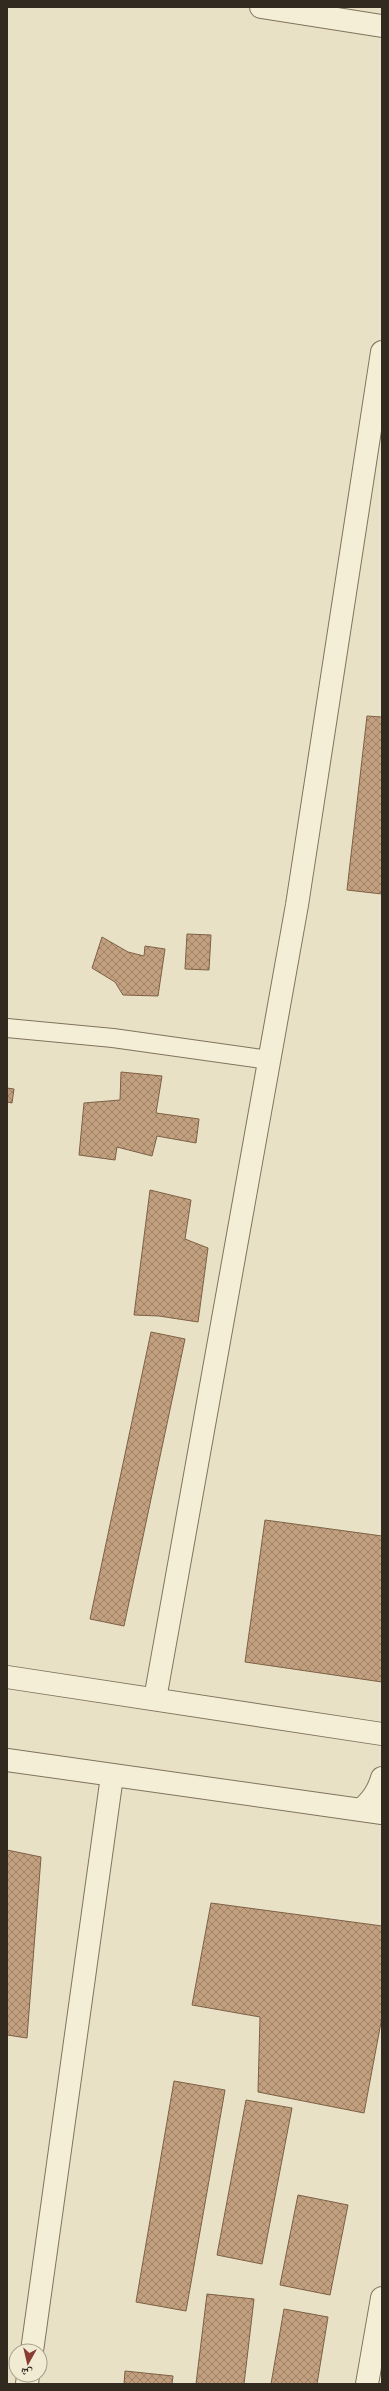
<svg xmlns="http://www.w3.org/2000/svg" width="389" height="2391" font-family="'Source Serif 4','Noto Naskh Arabic',serif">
<defs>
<pattern id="building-cross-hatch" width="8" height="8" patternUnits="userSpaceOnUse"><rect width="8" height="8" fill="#c2a07f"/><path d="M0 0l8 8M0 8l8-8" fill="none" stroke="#9e8367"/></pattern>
</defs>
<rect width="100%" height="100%" fill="#e8e1c5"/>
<!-- building -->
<path fill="url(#building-cross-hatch)" stroke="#7d6046" d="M367,716L382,717V894L347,890Z
M187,934L211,935L209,970L185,969Z
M102,937L128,952L144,956L145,946L165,949L158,996L123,995L115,982L92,968Z
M121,1072L162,1076L156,1113L199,1119L196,1143L157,1136L152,1156L117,1147L115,1160L79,1155L84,1103L120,1100Z
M7,1088L14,1089L12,1103L7,1102Z
M150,1190L191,1200L185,1239L208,1248L198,1322L159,1316L134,1315Z
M151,1332L185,1339L124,1626L90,1619Z
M265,1520L382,1536V1682L245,1662Z
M7,1850L41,1857L27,2038L7,2035Z
M211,1903L382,1926V2017L364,2113L258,2092L260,2017L192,2005Z
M174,2081L225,2090L186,2311L136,2302Z
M246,2100L292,2108L262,2264L217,2255Z
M298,2195L348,2205L330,2295L280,2285Z
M207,2294L254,2299L244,2384H196Z
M284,2309L328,2317L317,2384H271Z
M125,2371L173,2376L172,2384H124Z"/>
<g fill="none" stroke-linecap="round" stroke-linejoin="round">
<!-- service casing -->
<g stroke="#81735d" stroke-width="20">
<path id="service" d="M7,1028L113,1038L269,1060"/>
</g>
<!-- minor casing -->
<g stroke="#81735d" stroke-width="24">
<path id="minor" d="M261,7L382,26
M155,1699L297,905L382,352
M32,2351L112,1776
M27,2384L28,2375"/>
</g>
<!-- tertiary casing -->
<g stroke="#81735d" stroke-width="24">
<path id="tertiary" d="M7,1677L382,1734
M7,1760L382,1813
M361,1810C372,1800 378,1792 382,1778
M367,2384L382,2298"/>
</g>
<!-- service -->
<use href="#service" stroke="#f4eed7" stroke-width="18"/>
<!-- minor -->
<use href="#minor" stroke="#f4eed7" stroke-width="22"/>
<!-- tertiary -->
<use href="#tertiary" stroke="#f4eed7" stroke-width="22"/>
</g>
<!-- border -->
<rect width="389" height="2391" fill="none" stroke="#332a1f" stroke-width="16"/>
<!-- north arrow -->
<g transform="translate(28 2363) rotate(188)"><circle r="19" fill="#f1ebd3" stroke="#a59e8b"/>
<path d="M0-3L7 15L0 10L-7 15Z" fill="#893b34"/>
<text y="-6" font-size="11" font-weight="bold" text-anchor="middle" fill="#332a1f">ش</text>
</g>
</svg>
